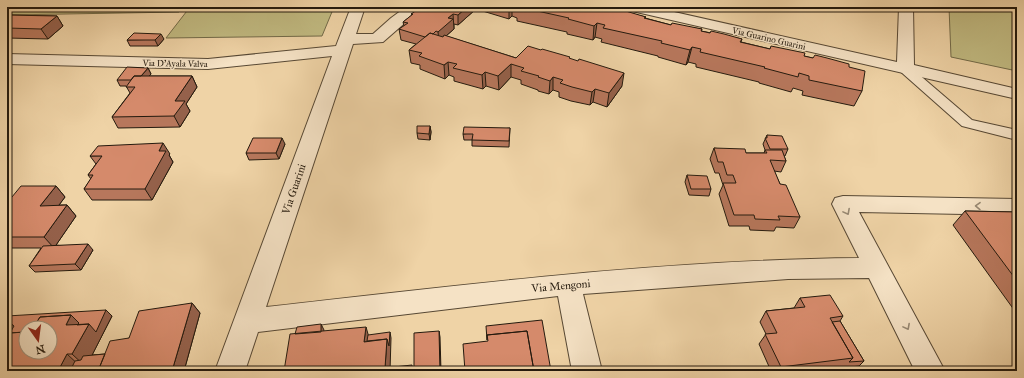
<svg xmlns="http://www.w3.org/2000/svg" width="1024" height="378" font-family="'IM FELL Great Primer',serif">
<rect width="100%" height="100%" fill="#efd3a6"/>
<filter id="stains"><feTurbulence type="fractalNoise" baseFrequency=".005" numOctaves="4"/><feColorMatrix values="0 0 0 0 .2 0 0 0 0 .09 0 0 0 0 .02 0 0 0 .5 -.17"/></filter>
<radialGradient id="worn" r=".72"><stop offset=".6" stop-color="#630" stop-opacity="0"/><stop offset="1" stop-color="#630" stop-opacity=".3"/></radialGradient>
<!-- green -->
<path fill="#c1ba81" stroke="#726a48" d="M7,7H183L179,12L7,15Z
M190,7H334L322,36L166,38Z
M949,7H1017V71L951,57Z"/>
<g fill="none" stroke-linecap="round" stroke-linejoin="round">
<!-- lane casing -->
<g stroke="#574834" stroke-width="2">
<path id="lane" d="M905,65L909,66L972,120L1017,130V140L962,126L901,72L899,69Z"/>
</g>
<!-- street casing -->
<g stroke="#574834" stroke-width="2">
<path id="street" d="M351,7H365L356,34H373L391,18L406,7H423L383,42L353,44L266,307C463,285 660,260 859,258L832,204L835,198L843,196L1017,199V215L859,212L945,371H915L869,278L788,279L583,294L602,371H572L558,296L258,332L245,371H215L332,56L208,69L7,64V54L208,59L336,46Z
M625,7H652L897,62L899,7H913L914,65L1017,89V99L632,11L627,10Z"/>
</g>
<!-- lane -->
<use href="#lane" fill="#f5e2c5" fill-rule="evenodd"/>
<!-- street -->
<use href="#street" fill="#f5e2c5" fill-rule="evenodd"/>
</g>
<!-- wall -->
<path fill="#b7775c" stroke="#241a0e" d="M422,7H610V9L646,17L645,18L671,25L702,29L701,31L742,39L741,42L770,49L804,56L849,67L862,91L854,106L802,95L803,91L793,88L791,92L759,83V82L696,67V64L688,62L686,65L658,57V56L601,42L602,39L595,37L593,40L567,34V32L517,21V18L512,16L509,19L476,9L458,25L454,24V29L446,36L516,58L570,59L622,86L607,107L593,102L590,105L571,101L559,97V92L553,90L549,94L538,91V90L521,84V80L511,77L499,90L486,86L483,89L454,81V77L449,75L445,79L420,69V65L411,63L409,50L416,44L401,40L399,29L404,26L403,22L412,15L411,14L422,11L423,10Z
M7,15L57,16L63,26L48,39L7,38Z
M164,39L158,46H130L127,40Z
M148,68L151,74L149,76H192L197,87L186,104L190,111L180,127L118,128L112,117L130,93L126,86H120L117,80Z
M430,126L431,132L430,140L418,139L417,133Z
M510,128L509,147L472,146V140H464L463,134Z
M767,135L788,149L785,156H784L786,161L781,172L774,171L780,184L800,217L794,228L776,227L774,231L750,230L749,226H729L719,194L723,185L719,173H715L710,159L714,148L746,153H764L765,150L763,144Z
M285,144L279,159L249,160L246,153Z
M170,154L169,155L173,162L152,200H92L84,189L91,179L88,175L96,164L90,156Z
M687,175L711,189L709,196L689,195L685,182Z
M56,186L65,197L59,205H67L76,216L56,245L93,250L81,270L35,272L29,266L41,248H7V203Z
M965,211L1017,212V314L953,225Z
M800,298L843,316L840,321L864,361L859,366L819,371H771L759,344L766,334L760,322L766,311L794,308Z
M192,303L200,313L184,371H7L106,310L112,316L92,355L105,354L129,338Z"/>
<!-- shaded-wall -->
<path fill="#95614b" stroke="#241a0e" d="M467,7H475L476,9L458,25V15Z
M509,7H512V16L509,19Z
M453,14L454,29L439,42L438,32L448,18Z
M57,16L63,26L48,39L41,29Z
M597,23L595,37L593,40L594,26Z
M161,34L164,39L158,46L155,40Z
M692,47L688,62L686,65L690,50Z
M448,62L449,75L445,79L444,65Z
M511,64V77L499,90L498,76Z
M148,68L151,74L141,86L138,80Z
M485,72L486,86L483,89L482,75Z
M624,73L622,86L607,107L609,93Z
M192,76L197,87L186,104L190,111L180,127L174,116L175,101Z
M553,77V90L549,94L550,81Z
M595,89L593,102L590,105L592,92Z
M430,126L431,132L430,140L429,134Z
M282,138L285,144L279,159L276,153Z
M163,143L170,154L169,155L173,162L152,200L145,189L159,151Z
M56,186L65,197L50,217L40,206Z
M67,205L76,216L54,248L44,237Z
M88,244L93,250L81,270L75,264Z
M192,303L200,313L184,371H172Z
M106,310L112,316L86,367L72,354L89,324Z
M71,315L85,329L66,325Z
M7,320L21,332L7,340Z
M321,324L324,330L322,345L320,339Z
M366,327L370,341L364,342Z
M439,331L440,337L441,371H440Z
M390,332L391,338L390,371L385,368L387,339Z
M67,354L81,367L79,371H58Z"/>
<!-- building -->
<path fill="#d58a6b" stroke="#241a0e" d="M427,7H467L458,15L453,14L448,18L453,19L438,32L436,31L433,34L430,33L425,37L399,29L408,23L403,22L413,14H411L417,10L422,11Z
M519,7H610L608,9L617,11L619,9L629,12L646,17L644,18L671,25L672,23L702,29L701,31L710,33L711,31L724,34L742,39L740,42L770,49L771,46L805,53L804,56L813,58L815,55L827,58L849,64V67L865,71L862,91L809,80V76L799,73L798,77L764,68L765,67L700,52L701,49L692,47L690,50L661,43L662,41L603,28L605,25L597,23L594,26L568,19L569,18Z
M7,15L57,16L41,29L7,28Z
M134,33L161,34L155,40H127Z
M430,33L443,37L444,35L516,58L528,46L541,50L542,49L570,57L569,58L578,61L579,59L624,73L609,93L595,89L592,92L572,87L560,83L563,80L553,77L550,81L538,77L539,76L521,71L524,68L511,64L498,76L485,72L482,75L453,68L457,64L448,62L444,65L419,56L422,53L409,50Z
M127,67L148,68L141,76H134L131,80H117Z
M134,76H192L175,101H185L174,116L112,117L135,87H126Z
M417,126H430L429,134L417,133Z
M464,127L510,128L509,141L472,140L473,134H463Z
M767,135L782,136L788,149H770L765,138H767Z
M253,138H282L276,153H246Z
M163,143L159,151H166L145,189H84L93,175H88L102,156H90L98,146Z
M714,148L745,149L746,153H767L765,150H782L786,161L770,160L780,184L786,185L800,217L778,216L780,220L755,219L754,215H734L723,183H736L733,175H727L723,162H718Z
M687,175L707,176L711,189H691Z
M21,186H56L40,206L67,205L44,237H7V203Z
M965,211L1017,212V281Z
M88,244L75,264L29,266L43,246Z
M830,295L843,316L830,318L853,358L781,367L765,334L777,333L766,311L805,307L800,298Z
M192,303L172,371H98L110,341L129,338L139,311Z
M106,310L96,332L89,324L77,325L79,323L71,315L40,317L33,328H26V332L10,333L14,326L7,320V316Z
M71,315L66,325L89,324L72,354H67L58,371H7V333L26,332V352H50V328H33L40,317Z
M542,320L551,371H534L527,331L487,335V340L486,326Z
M840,321L864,361L849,362L853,358L832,322Z
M321,324V332L295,334L297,327Z
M366,327L364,342L387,339L385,368L412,365V371H284L290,334Z
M439,331L440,371H414V333Z
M527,331L534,371H465L463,344L488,341L487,335Z
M390,332L389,346L387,339L367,341L368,335Z
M105,354L98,371H70L75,361L81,360L83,356Z"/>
<!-- one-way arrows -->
<defs><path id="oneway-chevron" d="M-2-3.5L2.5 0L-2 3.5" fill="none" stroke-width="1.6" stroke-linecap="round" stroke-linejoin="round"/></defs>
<g stroke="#978873">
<use href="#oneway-chevron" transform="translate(978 206) rotate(-179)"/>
<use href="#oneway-chevron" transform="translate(847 212) rotate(62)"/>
<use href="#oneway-chevron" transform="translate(907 327) rotate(62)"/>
</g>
<g text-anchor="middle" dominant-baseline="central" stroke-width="3" stroke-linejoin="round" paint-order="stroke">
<!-- far-street labels -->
<g font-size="9" fill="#241a0e" stroke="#f5e2c5">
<text transform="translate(769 38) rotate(13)">Via Guarino Guarini</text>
<text transform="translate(175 63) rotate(1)">Via D'Ayala Valva</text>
</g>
<!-- street labels -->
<g font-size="11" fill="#241a0e" stroke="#f5e2c5">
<text transform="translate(294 189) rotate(-71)">Via Guarini</text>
<text transform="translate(561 286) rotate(-5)">Via Mengoni</text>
</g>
</g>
<!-- margin -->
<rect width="1024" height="378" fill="none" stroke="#efd3a6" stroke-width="24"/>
<rect x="8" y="8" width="1008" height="362" fill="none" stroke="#241a0e" stroke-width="2"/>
<rect x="12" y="12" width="1000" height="354" fill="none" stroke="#241a0e"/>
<!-- north arrow -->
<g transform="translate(38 340) rotate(166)"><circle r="19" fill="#f5e2c5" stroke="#a1927c"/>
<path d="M0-3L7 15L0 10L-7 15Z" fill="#8f2418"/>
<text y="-6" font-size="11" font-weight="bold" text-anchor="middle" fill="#241a0e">N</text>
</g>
<rect width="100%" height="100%" filter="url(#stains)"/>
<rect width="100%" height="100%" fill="url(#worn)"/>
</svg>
